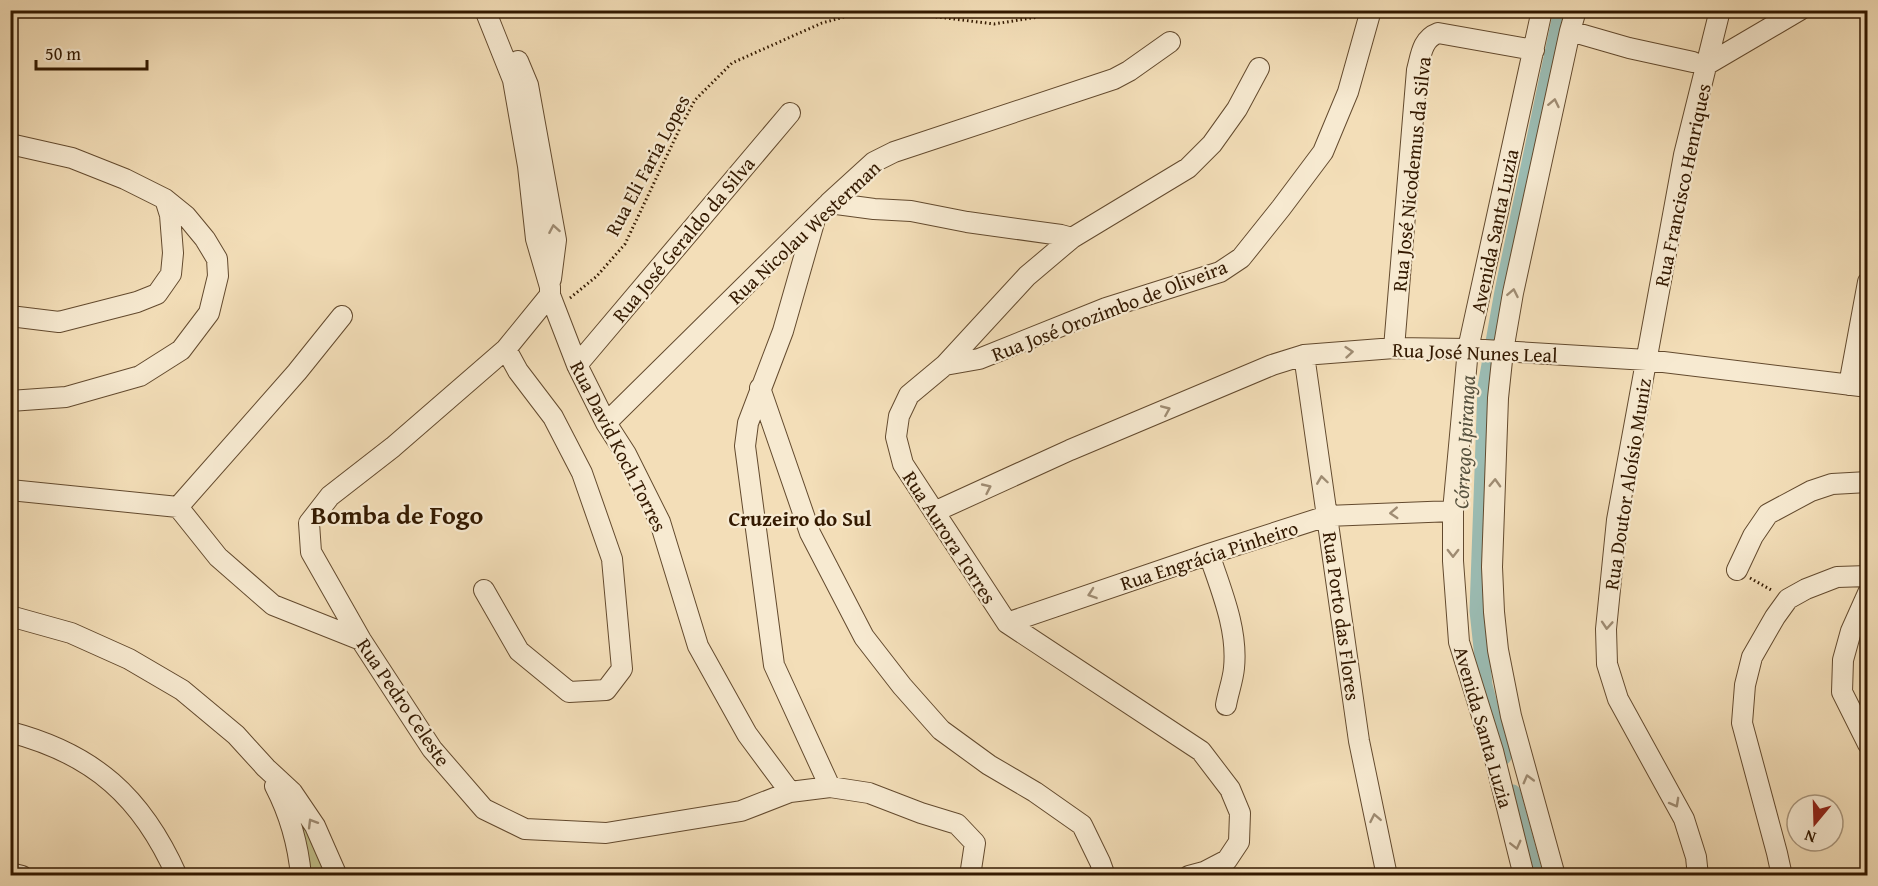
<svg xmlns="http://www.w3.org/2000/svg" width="1878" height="886" font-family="'Gentium Book Plus',serif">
<rect width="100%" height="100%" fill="#f3deb8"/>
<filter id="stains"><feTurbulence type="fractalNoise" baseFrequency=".00333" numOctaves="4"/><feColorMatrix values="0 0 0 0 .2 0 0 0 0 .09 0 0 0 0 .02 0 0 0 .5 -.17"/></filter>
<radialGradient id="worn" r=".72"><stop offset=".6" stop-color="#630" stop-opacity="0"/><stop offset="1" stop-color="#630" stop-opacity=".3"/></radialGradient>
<!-- green -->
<path fill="#c1c08a" stroke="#7a6c45" stroke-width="1.5" d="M303,825L307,828L326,875H309L301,827Z"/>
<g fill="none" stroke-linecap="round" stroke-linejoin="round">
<!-- canal -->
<path stroke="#9bbcb3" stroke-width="15" d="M1504,757L1485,685L1477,611L1485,387L1502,291L1561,10
M1513,792L1536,876"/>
<!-- minor casing -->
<g stroke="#634a2e" stroke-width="22">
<path id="minor" d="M485,10L513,80L528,166L536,239L550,287V295L577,365L606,423L626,454L660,522L698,646L747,734L790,792
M1570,31L1629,48L1693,62
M518,61L528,85L556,240L551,279
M1708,64L1800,10
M10,144L72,158L125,179L165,199L186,216L205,239L217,259L218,276L209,313L181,350L140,376L66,397L10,401
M829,203L874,209L911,211L967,222L1061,235L1072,238
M815,219L783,331L748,423L745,446L774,665L830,787
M550,295L506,349L393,447L330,496L309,523L311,552L361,640L432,749L484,809L525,829L606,833L741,811L790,792L830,787L869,793L921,813L957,824L975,843L970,876
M10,316L59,322L137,302L157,294L171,274L173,253L170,215L165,199
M1394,348L1417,70C1421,55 1422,39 1438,33L1534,50
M1304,355L1359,741L1387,876
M577,365L790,113
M945,365L979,359L1106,308L1220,272L1241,258L1281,208L1323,152L1348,92L1371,10
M1849,385L1868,282
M760,388L810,533L864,637L902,686L941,730L989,765L1035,792L1082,825L1100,862L1105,876
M606,423L829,203L874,162L894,152L1114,79L1129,71L1170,42
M10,490L178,507
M178,507L297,372L342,316
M178,507L218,557L273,605L361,640
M934,512L1070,450L1272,365L1304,355L1394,348L1468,349L1647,360L1868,387
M1209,554C1221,590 1238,629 1234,668C1233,680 1228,693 1226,705
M1737,570L1753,536L1768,514L1811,491L1832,484L1868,482
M484,590L519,651L569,692L606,690L622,669L612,559L582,473L553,417L518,371L506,349
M1868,593L1851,631L1843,660L1842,692L1868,744
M10,616L71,633L129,659L182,690L236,735L266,768L292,792L315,826L337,876
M1007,623L1209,554L1327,516L1453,511
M10,732C94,754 142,797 177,876
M275,786C290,815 298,843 301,876
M10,873L22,876
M1189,876L1204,872L1227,860L1239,842L1240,813L1230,789L1201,751L1007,623L903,464L896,437L899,416L909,395L945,365L1027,276L1072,238L1188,168L1212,144L1237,109L1259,68
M1524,876L1493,751L1459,642L1453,561V511L1468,349L1542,10
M1555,876L1511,716L1498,650L1494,612L1492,567L1498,398L1503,351L1513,293L1570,31L1576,10
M1698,876L1696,857L1684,819L1618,699L1607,664L1606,629L1617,520L1684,155L1720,10
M1782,876L1777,853L1742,723L1745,685L1752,657L1775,617L1788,599L1806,589L1837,577L1868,576"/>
</g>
<!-- path -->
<path stroke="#331900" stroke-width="3" stroke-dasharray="1.5 3" stroke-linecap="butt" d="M570,298L597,276L625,244L681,126L695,100L732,63L822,23L866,11H890L994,24L1038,17L1050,10
M1750,578L1773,591"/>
<!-- minor -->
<use href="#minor" stroke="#f7ead1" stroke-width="20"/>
</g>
<!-- one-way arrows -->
<defs><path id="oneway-chevron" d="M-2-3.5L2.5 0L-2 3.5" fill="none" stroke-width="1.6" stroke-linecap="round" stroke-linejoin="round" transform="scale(1.5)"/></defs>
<g stroke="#9f8c73">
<use href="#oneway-chevron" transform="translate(1554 103) rotate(-78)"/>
<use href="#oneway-chevron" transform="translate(554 229) rotate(-100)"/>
<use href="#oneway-chevron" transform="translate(1513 293) rotate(-79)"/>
<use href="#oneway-chevron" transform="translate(1349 352) rotate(-5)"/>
<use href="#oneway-chevron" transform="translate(1166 410) rotate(-23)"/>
<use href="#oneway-chevron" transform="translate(1322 480) rotate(-98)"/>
<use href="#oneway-chevron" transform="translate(1495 483) rotate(-88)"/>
<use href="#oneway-chevron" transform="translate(987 488) rotate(-25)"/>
<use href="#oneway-chevron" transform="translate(1394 513) rotate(177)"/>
<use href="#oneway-chevron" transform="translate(1453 553) rotate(90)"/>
<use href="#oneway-chevron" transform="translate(1092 594) rotate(161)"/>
<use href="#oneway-chevron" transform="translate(1607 625) rotate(94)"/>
<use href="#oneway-chevron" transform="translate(1528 779) rotate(-105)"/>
<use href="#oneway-chevron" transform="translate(1675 803) rotate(61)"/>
<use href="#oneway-chevron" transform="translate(1375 818) rotate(-101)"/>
<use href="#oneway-chevron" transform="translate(312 823) rotate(-121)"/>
<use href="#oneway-chevron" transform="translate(1516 845) rotate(76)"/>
</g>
<g text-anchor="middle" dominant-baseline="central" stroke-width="4.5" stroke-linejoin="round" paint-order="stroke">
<!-- street labels -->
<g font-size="20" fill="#331900" stroke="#f7ead1">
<text transform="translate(647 165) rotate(-62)">Rua Eli Faria Lopes</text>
<text transform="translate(1411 174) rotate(-84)">Rua José Nicodemus da Silva</text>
<text transform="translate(1682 185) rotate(-78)">Rua Francisco Henriques</text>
<text transform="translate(1494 231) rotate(-78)">Avenida Santa Luzia</text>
<text transform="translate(804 232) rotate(-43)">Rua Nicolau Westerman</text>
<text transform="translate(683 239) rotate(-50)">Rua José Geraldo da Silva</text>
<text transform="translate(1109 310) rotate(-21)">Rua José Orozimbo de Oliveira</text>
<text transform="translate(1475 352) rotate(2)">Rua José Nunes Leal</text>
<text transform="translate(619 446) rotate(63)">Rua David Koch Torres</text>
<text transform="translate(1627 484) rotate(-81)">Rua Doutor Aloísio Muniz</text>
<text transform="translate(950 537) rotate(57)">Rua Aurora Torres</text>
<text transform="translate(1209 555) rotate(-18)">Rua Engrácia Pinheiro</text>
<text transform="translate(1342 616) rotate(82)">Rua Porto das Flores</text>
<text transform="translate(404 702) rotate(56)">Rua Pedro Celeste</text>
<text transform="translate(1484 727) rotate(74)">Avenida Santa Luzia</text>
</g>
<!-- water labels -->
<g font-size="21" font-style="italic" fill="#57523f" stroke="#f7ead1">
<text transform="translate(1464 442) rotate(-87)">Córrego Ipiranga</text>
</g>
<!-- neighbourhood labels -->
<g font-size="21" font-weight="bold" fill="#331900" stroke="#f7ead1">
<text x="800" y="518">Cruzeiro do Sul</text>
</g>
<!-- district labels -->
<g font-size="26" font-weight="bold" fill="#331900" stroke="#f7ead1">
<text x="397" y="514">Bomba de Fogo</text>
</g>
</g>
<!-- margin -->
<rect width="1878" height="886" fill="none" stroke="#f3deb8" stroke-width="36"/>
<rect x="12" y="12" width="1854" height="862" fill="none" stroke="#331900" stroke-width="3"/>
<rect x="18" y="18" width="1842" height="850" fill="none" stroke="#331900" stroke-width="1.5"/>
<!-- north arrow -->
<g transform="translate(1815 823) rotate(199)"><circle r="28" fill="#f7ead1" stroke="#a9967d" stroke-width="1.5"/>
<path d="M0-4.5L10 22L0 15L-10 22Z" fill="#8f2418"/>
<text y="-9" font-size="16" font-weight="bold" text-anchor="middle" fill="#331900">N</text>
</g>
<!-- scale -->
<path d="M36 60v9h111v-9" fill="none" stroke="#331900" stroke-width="3"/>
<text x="45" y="60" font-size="18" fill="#331900" stroke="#f7ead1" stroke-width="4.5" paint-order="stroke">50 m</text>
<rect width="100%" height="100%" filter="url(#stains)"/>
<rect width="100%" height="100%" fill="url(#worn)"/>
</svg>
